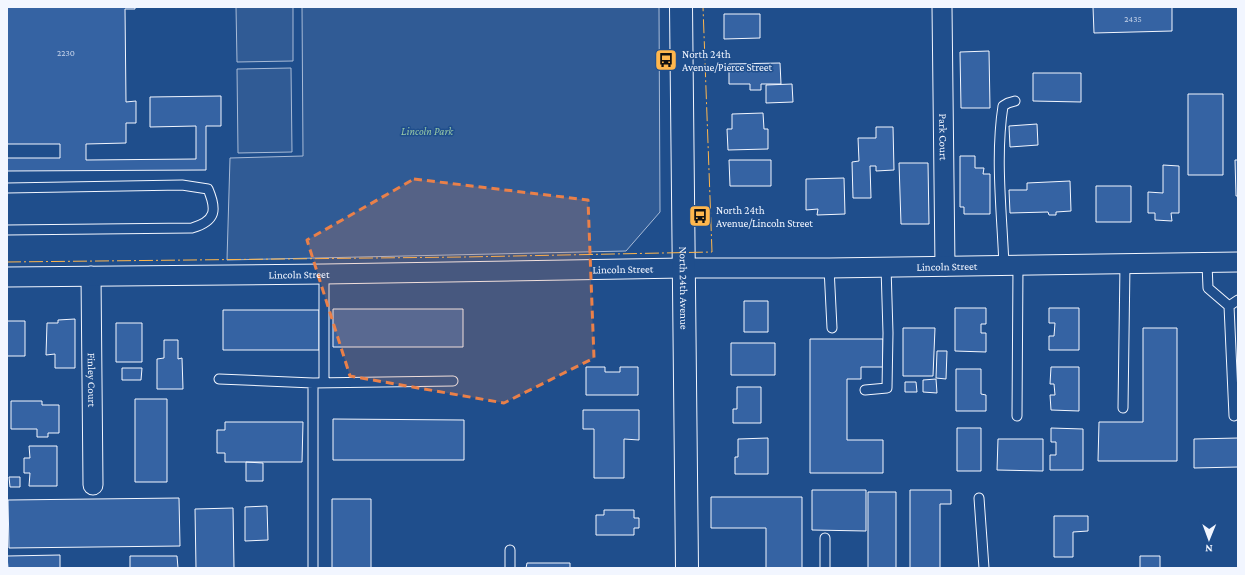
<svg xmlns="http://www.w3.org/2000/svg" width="1245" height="575" font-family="'Crimson Pro',serif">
<rect width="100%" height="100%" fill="#1f4e8c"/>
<!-- built -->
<path fill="#305b95" stroke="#a8bbd7" d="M236,7H293V61L237,62Z
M302,7H659L660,212L626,251L227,260L230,158L303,156Z
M291,68L292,152L238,153L237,69Z"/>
<!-- building -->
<path fill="#3563a3" stroke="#f2f6ff" d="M7,7H135V9H125L126,102L136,101V123H126V143L86,144V160L196,159V126L150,127V97L221,96V126H206V170L7,171V158H60V144H7Z
M1093,7H1172V31L1094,33Z
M724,14H760V38L724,39Z
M989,51L990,108H961L960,52Z
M780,63L781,84H761V90H750V84H729V64Z
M1033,73H1081V102L1033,101Z
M792,84L793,102L766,103V85Z
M1188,94H1223V175H1188Z
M763,113L764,129H768V149L728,150L727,129H732V114Z
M1037,124L1038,145L1010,147L1009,126Z
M876,127H893L894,170L876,171V166H870L871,198H853L852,162L859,161L858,138H876Z
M960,156H975V168H984L983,174H990V214H964V207H960Z
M729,160H771V186H730Z
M1235,160H1238V196H1236Z
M899,163H928L929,224H901Z
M1163,165L1179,166V213H1171L1172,221L1155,220V213H1148V192L1163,193Z
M844,178L845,214L817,215L818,209L806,210V179Z
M1070,181L1071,211L1056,212V215H1049L1048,212L1010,213L1009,190H1027V183Z
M1096,186H1131V222H1096Z
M744,301H768V332H744Z
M955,308H986V324H981V333H986V352L955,351Z
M1049,308H1079V350H1049V336H1054L1055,323H1049Z
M333,309H463V347H333Z
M223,310H319V350H223Z
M75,319V368H55V354L46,355L47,323H58V320Z
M7,321H25V356H7Z
M116,323H142V362H116Z
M903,328H935L933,376H903Z
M1143,328H1177V461H1098L1099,422H1143Z
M810,339H883V367H861V379H847V440H883V473H810Z
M164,340H178V359L182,358L183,389H157V359L164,358Z
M731,343H775V375H731Z
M937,351H947L946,379L936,378Z
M586,367H605V372H620V367H638V395H586Z
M1051,367H1079V411L1051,410L1050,395H1055L1054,384H1050Z
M122,368H142L141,380H122Z
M956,369H981V394L986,395V411H956Z
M936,379L937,393L923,392V380Z
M905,382H916L917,392H905Z
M737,387H761V423H733V409H737Z
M135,399H167V482H135Z
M11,401H42V405H59V433H48V437H37V429H11Z
M583,410H639V440L624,439V478H594V429H583Z
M333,419L464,420V460H333Z
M225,422H303L302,462H225V453H217V430H225Z
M957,428H981V471H957Z
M1051,428L1083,429V470H1050V455H1056V442H1051Z
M768,438V474H735V457H738V439Z
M1238,438V467L1194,468V439Z
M998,439H1043V471L997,470Z
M29,446H57V486H29L30,473H24V458H30Z
M246,462L263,463V481H246Z
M9,477H20V487H10Z
M812,490H866V531L812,530Z
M910,490H951V504H940V568H910Z
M868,492H896V568H868Z
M711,497H802V568H766V528H711Z
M179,498L180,546L9,548L8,500Z
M332,499H371V568H332Z
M267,506L268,540L245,541V507Z
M233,508L234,568H196L195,509Z
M604,510H634V518H639V528H634V535H596V515H604Z
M1054,516H1088V531L1073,532V557H1054Z
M60,555V568H8L7,556Z
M130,556H177L178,568H130Z
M1140,556H1160V568H1140Z
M527,563H570V568H526Z"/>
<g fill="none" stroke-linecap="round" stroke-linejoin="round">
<!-- lane casing -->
<g stroke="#f2f6ff" stroke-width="11">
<path id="lane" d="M7,188L182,185L208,189C217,210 216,221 192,228L7,230
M1207,264L1208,288L1229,306L1234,416
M1004,266C1002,214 995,157 1003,106L1008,103L1015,101
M829,268L832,328
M1229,306L1238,300
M219,379L313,383
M324,383V274
M865,390L887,388L888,333L886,267
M1123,408L1125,264
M1017,416L1018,265
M979,498L984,568
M825,538V568
M510,550V568
M313,568V383L453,381"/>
</g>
<!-- street casing -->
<g stroke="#f2f6ff" stroke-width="21">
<g id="street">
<path id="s1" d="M942,7L945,266"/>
<path id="s2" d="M91,276L93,485"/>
<path id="s3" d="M7,277L324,274L683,268H829L1238,262"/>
</g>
</g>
<!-- secondary casing -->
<g stroke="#f2f6ff" stroke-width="24">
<g id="secondary">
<path id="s4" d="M681,7L687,568"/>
</g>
</g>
<!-- lane -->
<use href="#lane" stroke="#1f4e8c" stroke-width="9"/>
<!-- street -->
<use href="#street" stroke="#1f4e8c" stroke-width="19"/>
<!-- secondary -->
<use href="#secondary" stroke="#1f4e8c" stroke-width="22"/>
<!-- power -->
<path stroke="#ffb74d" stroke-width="1" stroke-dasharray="14 3 2 3" stroke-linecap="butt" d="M7,262L465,257L712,252L703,7"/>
</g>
<!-- marked area -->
<path fill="#ea8049" fill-opacity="0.2" stroke="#ea8049" stroke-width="3" stroke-dasharray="8 5" stroke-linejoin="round" d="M414,179L588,200L594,358L504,403L350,376L307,240Z"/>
<!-- icons -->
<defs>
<g id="bus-square" transform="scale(1.15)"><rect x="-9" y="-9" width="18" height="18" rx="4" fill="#ffb74d" stroke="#1f4e8c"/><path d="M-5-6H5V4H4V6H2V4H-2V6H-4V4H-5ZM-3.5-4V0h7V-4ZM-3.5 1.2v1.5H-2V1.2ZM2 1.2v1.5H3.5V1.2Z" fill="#111"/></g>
</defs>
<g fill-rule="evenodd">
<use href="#bus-square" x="666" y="60"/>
<use href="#bus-square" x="700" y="216"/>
</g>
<g text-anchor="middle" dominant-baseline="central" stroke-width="3" stroke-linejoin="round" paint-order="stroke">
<!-- number labels -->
<g font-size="9" fill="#c3d1e8">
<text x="1133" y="19">2435</text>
<text x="66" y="53">2230</text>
</g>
<!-- poi labels -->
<g font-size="11" fill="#f2f6ff" stroke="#1f4e8c" text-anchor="start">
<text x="682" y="54">North 24th<tspan x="682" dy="13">Avenue/Pierce Street</tspan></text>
<text x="716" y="210">North 24th<tspan x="716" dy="13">Avenue/Lincoln Street</tspan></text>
</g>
<!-- park labels -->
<g font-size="11" font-style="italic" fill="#97c8a6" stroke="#1f4e8c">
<text x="427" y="131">Lincoln Park</text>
</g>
<!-- street labels -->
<g font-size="11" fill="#f2f6ff" stroke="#1f4e8c">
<text stroke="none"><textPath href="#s1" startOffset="130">Park Court</textPath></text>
<text stroke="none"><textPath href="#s3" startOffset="940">Lincoln Street</textPath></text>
<text stroke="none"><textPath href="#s3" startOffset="616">Lincoln Street</textPath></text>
<text stroke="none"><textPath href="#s3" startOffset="292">Lincoln Street</textPath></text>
<text stroke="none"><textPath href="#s4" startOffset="281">North 24th Avenue</textPath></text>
<text stroke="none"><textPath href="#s2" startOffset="104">Finley Court</textPath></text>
</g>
</g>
<!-- border -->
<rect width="1245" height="575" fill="none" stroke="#f2f6ff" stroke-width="16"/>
<!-- north arrow -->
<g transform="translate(1209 539) rotate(181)" stroke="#1f4e8c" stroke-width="3" paint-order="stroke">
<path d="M0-3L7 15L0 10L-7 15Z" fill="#f2f6ff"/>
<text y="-6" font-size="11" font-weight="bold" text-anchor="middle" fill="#f2f6ff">N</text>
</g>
</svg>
